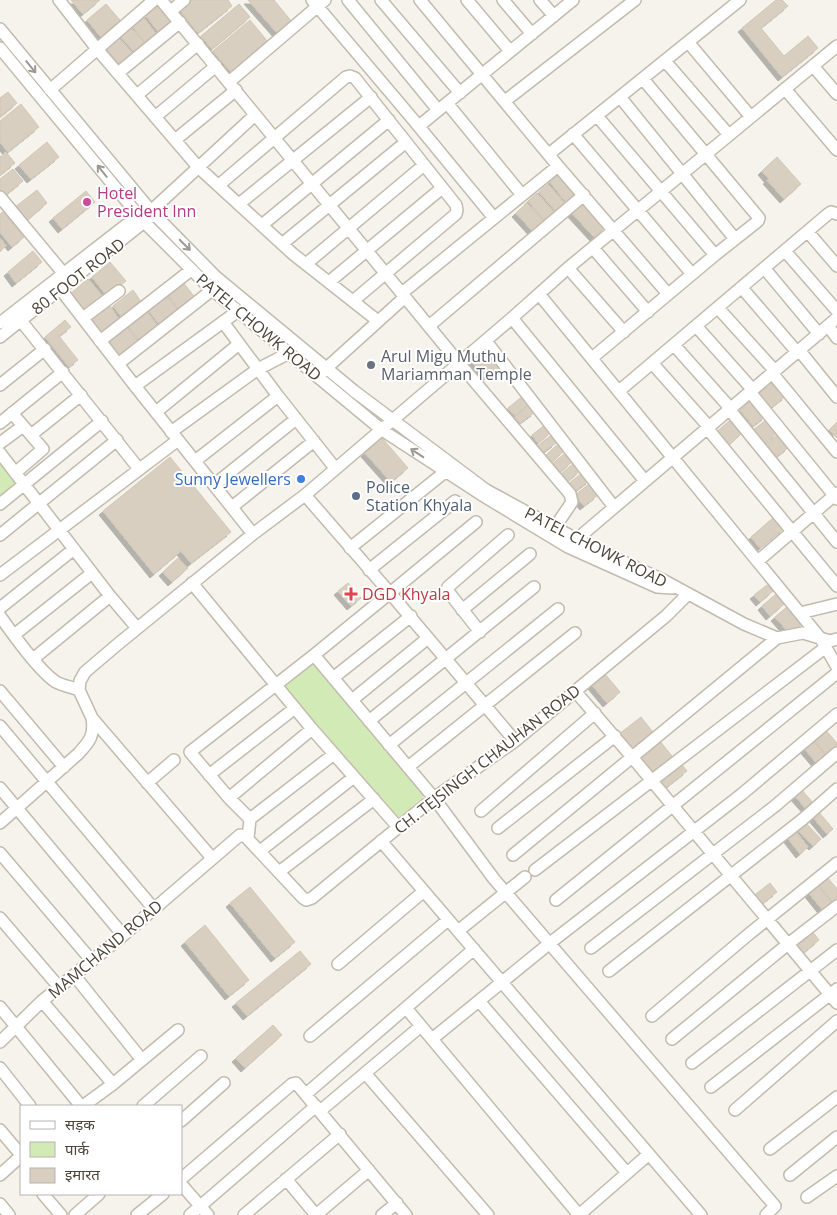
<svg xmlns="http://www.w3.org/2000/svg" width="837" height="1215" font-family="'Open Sans','Noto Sans Devanagari',sans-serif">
<defs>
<filter id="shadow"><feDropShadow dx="-4" dy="4" stdDeviation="0" flood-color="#0004"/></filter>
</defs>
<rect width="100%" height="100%" fill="#f6f3ec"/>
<!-- green -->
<path fill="#d2eab5" d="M0,459L19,483L0,499Z
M312,660L428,793L394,822L277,689Z"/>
<!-- building -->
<path fill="#d8cfc1" stroke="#d3c7b4" filter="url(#shadow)" d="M71,0H100L83,14Z
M188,0H228L232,6L198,33L178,8Z
M248,0H274L292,22L278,34Z
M776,0H782L788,6L761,28L784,56L808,36L818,48L782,77L742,28Z
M106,4L120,20L101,37L87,20Z
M239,4L250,17L212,49L201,36Z
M160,5L174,23L160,34L146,16Z
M144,18L157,35L146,44L133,27Z
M250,20L268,42L231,72L213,51Z
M131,28L146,45L136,54L121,37Z
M119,38L135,56L122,68L106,49Z
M8,92L17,103L0,117V98Z
M21,104L39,127L8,152L0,142V121Z
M47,142L59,157L31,179L19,165Z
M6,152L15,163L0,175V157Z
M777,157L801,184L784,199L767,180L769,179L762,171Z
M13,169L23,181L4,196L0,191V179Z
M560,173L580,197L569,206L550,182Z
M548,184L568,207L559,215L539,192Z
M37,190L47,203L25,222L14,208Z
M86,191L95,202L62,229L53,218Z
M537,193L558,217L548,225L528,201Z
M581,199L606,226L594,237L569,210Z
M527,203L547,225L536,235L516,213Z
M3,212L24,237L12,247L0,232V214Z
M0,238L6,246L0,251Z
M33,251L42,262L16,283L8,272Z
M110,262L126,281L107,296L92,277Z
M88,279L104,298L85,313L70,294Z
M182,281L197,300L181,312L167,294Z
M133,290L142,303L124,320L113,306Z
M165,294L180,313L162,328L147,308Z
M110,306L120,321L101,336L90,322Z
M145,309L160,329L142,344L126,324Z
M65,320L71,327L59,336L78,360L69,367L45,337Z
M125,325L140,344L120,360L105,341Z
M488,349L501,366L485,378L472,362Z
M774,382L786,396L768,410L756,396Z
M524,395L530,403L515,416L508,408Z
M752,400L766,416L753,426L740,410Z
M529,405L535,412L520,423L515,417Z
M733,418L744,431L728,446L716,432Z
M766,420L777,433L764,444L753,430Z
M837,422V438L829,430Z
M546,424L552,431L538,443L532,435Z
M778,434L789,447L775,458L765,445Z
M550,436L556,443L542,453L536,447Z
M382,438L408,468L391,482L365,453Z
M558,444L564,451L550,464L544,457Z
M565,453L572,462L558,474L551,465Z
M170,457L231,532L191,563L181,551L154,574L103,511Z
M575,462L581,470L566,483L560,475Z
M583,472L590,480L574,492L568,484Z
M589,484L598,495L584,506L575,495Z
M774,517L784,528L760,548L751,537Z
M178,558L188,568L172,582L163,572Z
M348,583L361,598L351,606L338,591Z
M767,585L773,591L760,602L754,595Z
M776,594L784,604L770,616L762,606Z
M788,606L803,623L790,634L775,617Z
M605,674L620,692L607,703L592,685Z
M641,717L656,736L634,753L619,734Z
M823,727L837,743V751L829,758L812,737Z
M811,738L828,758L819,766L802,746Z
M659,740L676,761L655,778L638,757Z
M679,761L687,771L664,789L656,780Z
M800,788L816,806L809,812L793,794Z
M818,811L833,829L827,834L812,816Z
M804,821L821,839L813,846L796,828Z
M794,829L808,847L800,854L786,836Z
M827,877L837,889V901L834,904L818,884Z
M770,883L777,892L759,906L752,897Z
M817,885L834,905L825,913L808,892Z
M250,887L295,942L275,958L230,903Z
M205,925L249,980L229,996L185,942Z
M812,931L819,940L802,954L794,945Z
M300,951L311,964L247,1016L236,1003Z
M273,1025L282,1035L245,1068L236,1058Z"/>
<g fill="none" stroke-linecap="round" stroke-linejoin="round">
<!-- minor casing -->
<g stroke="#c2bbae" stroke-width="14">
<path id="minor" d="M59,0L97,49L198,167L293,254L378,321
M161,0L459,363L570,494L572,502L555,527
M312,0L411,117L494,218
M348,0L438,110
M381,0L460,93
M420,0L558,166L668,294
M467,0L510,51
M503,0L532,34
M540,0L554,16
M171,11L184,0
M0,29L151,211L216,277L354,391L486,490L589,546L661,579L744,624L777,638L803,633L830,641L837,639
M688,42L751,117
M0,48L144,222L209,287L382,430L482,495L568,547L657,587L673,588
M665,61L729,135
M813,66L837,94
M118,73L180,22
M229,82L325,0
M785,89L837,150
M50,90L154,0
M137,95L198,44
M620,97L735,239
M505,101L635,0
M447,103L522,195
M597,116L715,255
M155,117L216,66
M419,126L573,0
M573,134L692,274
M175,140L236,90
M549,154L740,0
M219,185L346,77L350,76L355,78L456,205L457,210L456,214L353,301
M0,197L64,274
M239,204L371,97
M262,225L389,120
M808,232L837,266
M282,244L406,142
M593,248L648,312
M785,251L837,311
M306,264L424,165
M568,268L624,332
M765,269L819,334
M329,282L442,188
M742,288L797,352
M61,290L135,386L253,534
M402,293L558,166
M539,294L821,639L837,667
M718,308L775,371
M14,312L139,469
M83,318L119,291
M512,318L645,481
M223,322L278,396L335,468
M0,323L126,225L151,211L255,115
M429,326L584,195
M696,326L753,390
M828,326L837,338
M0,337L149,218
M100,341L191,270
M486,341L614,507
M674,345L731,409
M799,350L837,397
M592,358L715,255L758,221L759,218L643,79
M652,363L709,427
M118,364L212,290
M321,373L405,297
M772,373L837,452
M0,385L45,349
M135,386L238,311
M619,391L828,214L831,212L837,214
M750,392L837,499
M729,409L837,542
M156,412L239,344
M12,413L43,449L15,473
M0,423L63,372
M707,428L837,586
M171,432L258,369L289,353
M31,435L81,395
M0,443L23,426
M0,453L110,596L137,628
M195,461L278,396
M214,485L296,419
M305,495L390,593L476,522
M0,504L102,421
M232,507L314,441
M0,535L117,440
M577,539L837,318
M350,548L445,472
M758,561L837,493
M369,570L455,501
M0,575L178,440
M192,583L312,729L398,827
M0,608L74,549
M462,610L530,554
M800,613L837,604
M0,616C11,632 40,672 56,682C63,686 72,687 79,690
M480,632L447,590L448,587L508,535
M14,635L92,573
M314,655L434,798L494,879L775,1206L766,1215
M33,659L110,596
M333,678L411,616
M0,691L64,767
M575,691L632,757L837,1003
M352,700L428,638
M369,721L534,587
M0,726L154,909
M389,745L558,609
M408,767L575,633
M209,775L295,708
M147,783L174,760
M0,788L123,935
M229,798L312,729
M481,811L595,713
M250,819L334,754
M0,823L78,754C89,742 95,736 92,718
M498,828L615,736
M248,838L250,819L229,798L190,752L314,655L390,593L515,741
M381,841L701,1215
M260,851L354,777
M0,853L92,961
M513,855L777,638
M212,858L92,718L79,690L80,681L85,672L118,644L253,534L305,495L512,318L568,268L837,46
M535,870L826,647
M279,872L374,799
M556,900L837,673
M0,918L59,987
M458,931L525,877
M591,948L775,806L837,753
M338,964L424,891
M609,971L803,819L837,789
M74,975L142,1060
M42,1001L113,1084L83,1106
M479,1001L627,1173
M0,1007L81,1106
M406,1008L579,1215L649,1154
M652,1016L749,934L837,863
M310,1036L448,920
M432,1039L550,943L742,794L837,714
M672,1039L788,944L837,906
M0,1042L42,1001L120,938L240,835L245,836L303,898L306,900L312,898L434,798L515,741L666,616L688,594
M692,1063L837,950
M0,1068L30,1106
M365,1073L488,1215
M113,1084L178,1030
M711,1087L837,989
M306,1094L474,949
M143,1106L201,1056
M735,1110L837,1021
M320,1111L421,1026
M181,1121L224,1083
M0,1130L21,1155
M770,1149L837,1097
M0,1175L21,1156
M790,1175L837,1137
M181,1179L292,1084L296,1083L406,1215
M286,1179L316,1215
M181,1184L208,1215
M43,1194L61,1215
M807,1197L837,1176
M0,1204L9,1215
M75,1215L99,1194
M137,1215L163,1194
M190,1215L316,1106
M244,1215L340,1134
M316,1215L369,1170
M382,1215L397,1203"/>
</g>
<!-- minor -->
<use href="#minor" stroke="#fff" stroke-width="11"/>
</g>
<!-- one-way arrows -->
<defs><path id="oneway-shaft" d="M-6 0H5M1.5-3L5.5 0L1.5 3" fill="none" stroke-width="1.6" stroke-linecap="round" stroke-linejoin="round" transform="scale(1.25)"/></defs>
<g stroke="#9c9892">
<use href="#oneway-shaft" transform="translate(31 67) rotate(51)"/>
<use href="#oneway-shaft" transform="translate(102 171) rotate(-129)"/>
<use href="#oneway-shaft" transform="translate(185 245) rotate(45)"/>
<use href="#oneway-shaft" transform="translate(417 453) rotate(-147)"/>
</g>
<!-- markers -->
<circle fill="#d1479c" stroke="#fff" stroke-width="2" cx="87" cy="202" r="5"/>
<circle fill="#6b7280" stroke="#fff" stroke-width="2" cx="371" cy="365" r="5"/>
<circle fill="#3f7fe0" stroke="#fff" stroke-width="2" cx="301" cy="479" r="5"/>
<circle fill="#5c6f8a" stroke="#fff" stroke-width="2" cx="356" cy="496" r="5"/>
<path fill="#e0444e" stroke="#fff" stroke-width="2" d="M348.5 586.5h5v5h5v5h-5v5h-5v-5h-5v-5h5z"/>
<g text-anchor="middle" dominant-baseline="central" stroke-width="4" stroke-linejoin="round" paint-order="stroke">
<!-- hotel labels -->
<g font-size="16" fill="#b23c85" stroke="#fff" text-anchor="start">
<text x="97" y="193">Hotel<tspan x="97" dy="18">President Inn</tspan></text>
</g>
<!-- street labels -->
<g font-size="16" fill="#4b4439" stroke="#fff">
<text transform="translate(78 276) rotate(-38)">80 FOOT ROAD</text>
<text transform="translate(259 327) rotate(40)">PATEL CHOWK ROAD</text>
<text transform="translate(596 547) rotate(27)">PATEL CHOWK ROAD</text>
<text transform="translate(487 759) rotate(-38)">CH. TEJSINGH CHAUHAN ROAD</text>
<text transform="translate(105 949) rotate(-40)">MAMCHAND ROAD</text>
</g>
<!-- worship labels -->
<g font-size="16" fill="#5b616d" stroke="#fff" text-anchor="start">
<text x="381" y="356">Arul Migu Muthu<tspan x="381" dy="18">Mariamman Temple</tspan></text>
</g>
<!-- shop labels -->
<g font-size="16" fill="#366cbe" stroke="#fff" text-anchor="end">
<text x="291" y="479">Sunny Jewellers</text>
</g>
<!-- service labels -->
<g font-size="16" fill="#4e5e75" stroke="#fff" text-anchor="start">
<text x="366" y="487">Police<tspan x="366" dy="18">Station Khyala</tspan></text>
</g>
<!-- health labels -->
<g font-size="16" fill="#be3a42" stroke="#fff" text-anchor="start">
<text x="362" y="594">DGD Khyala</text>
</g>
</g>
<!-- legend -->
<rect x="20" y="1105" width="162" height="90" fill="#ffffff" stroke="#b7b4b0"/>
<rect x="30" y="1121" width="25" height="8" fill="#ffffff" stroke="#b7b4b0"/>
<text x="65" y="1130" font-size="15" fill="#4b4439">सड़क</text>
<rect x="30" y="1142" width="25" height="15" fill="#d2eab5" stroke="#b7b4b0"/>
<text x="65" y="1155" font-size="15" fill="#4b4439">पार्क</text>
<rect x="30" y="1168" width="25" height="15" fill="#d8cfc1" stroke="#b7b4b0"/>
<text x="65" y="1180" font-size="15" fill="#4b4439">इमारत</text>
</svg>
